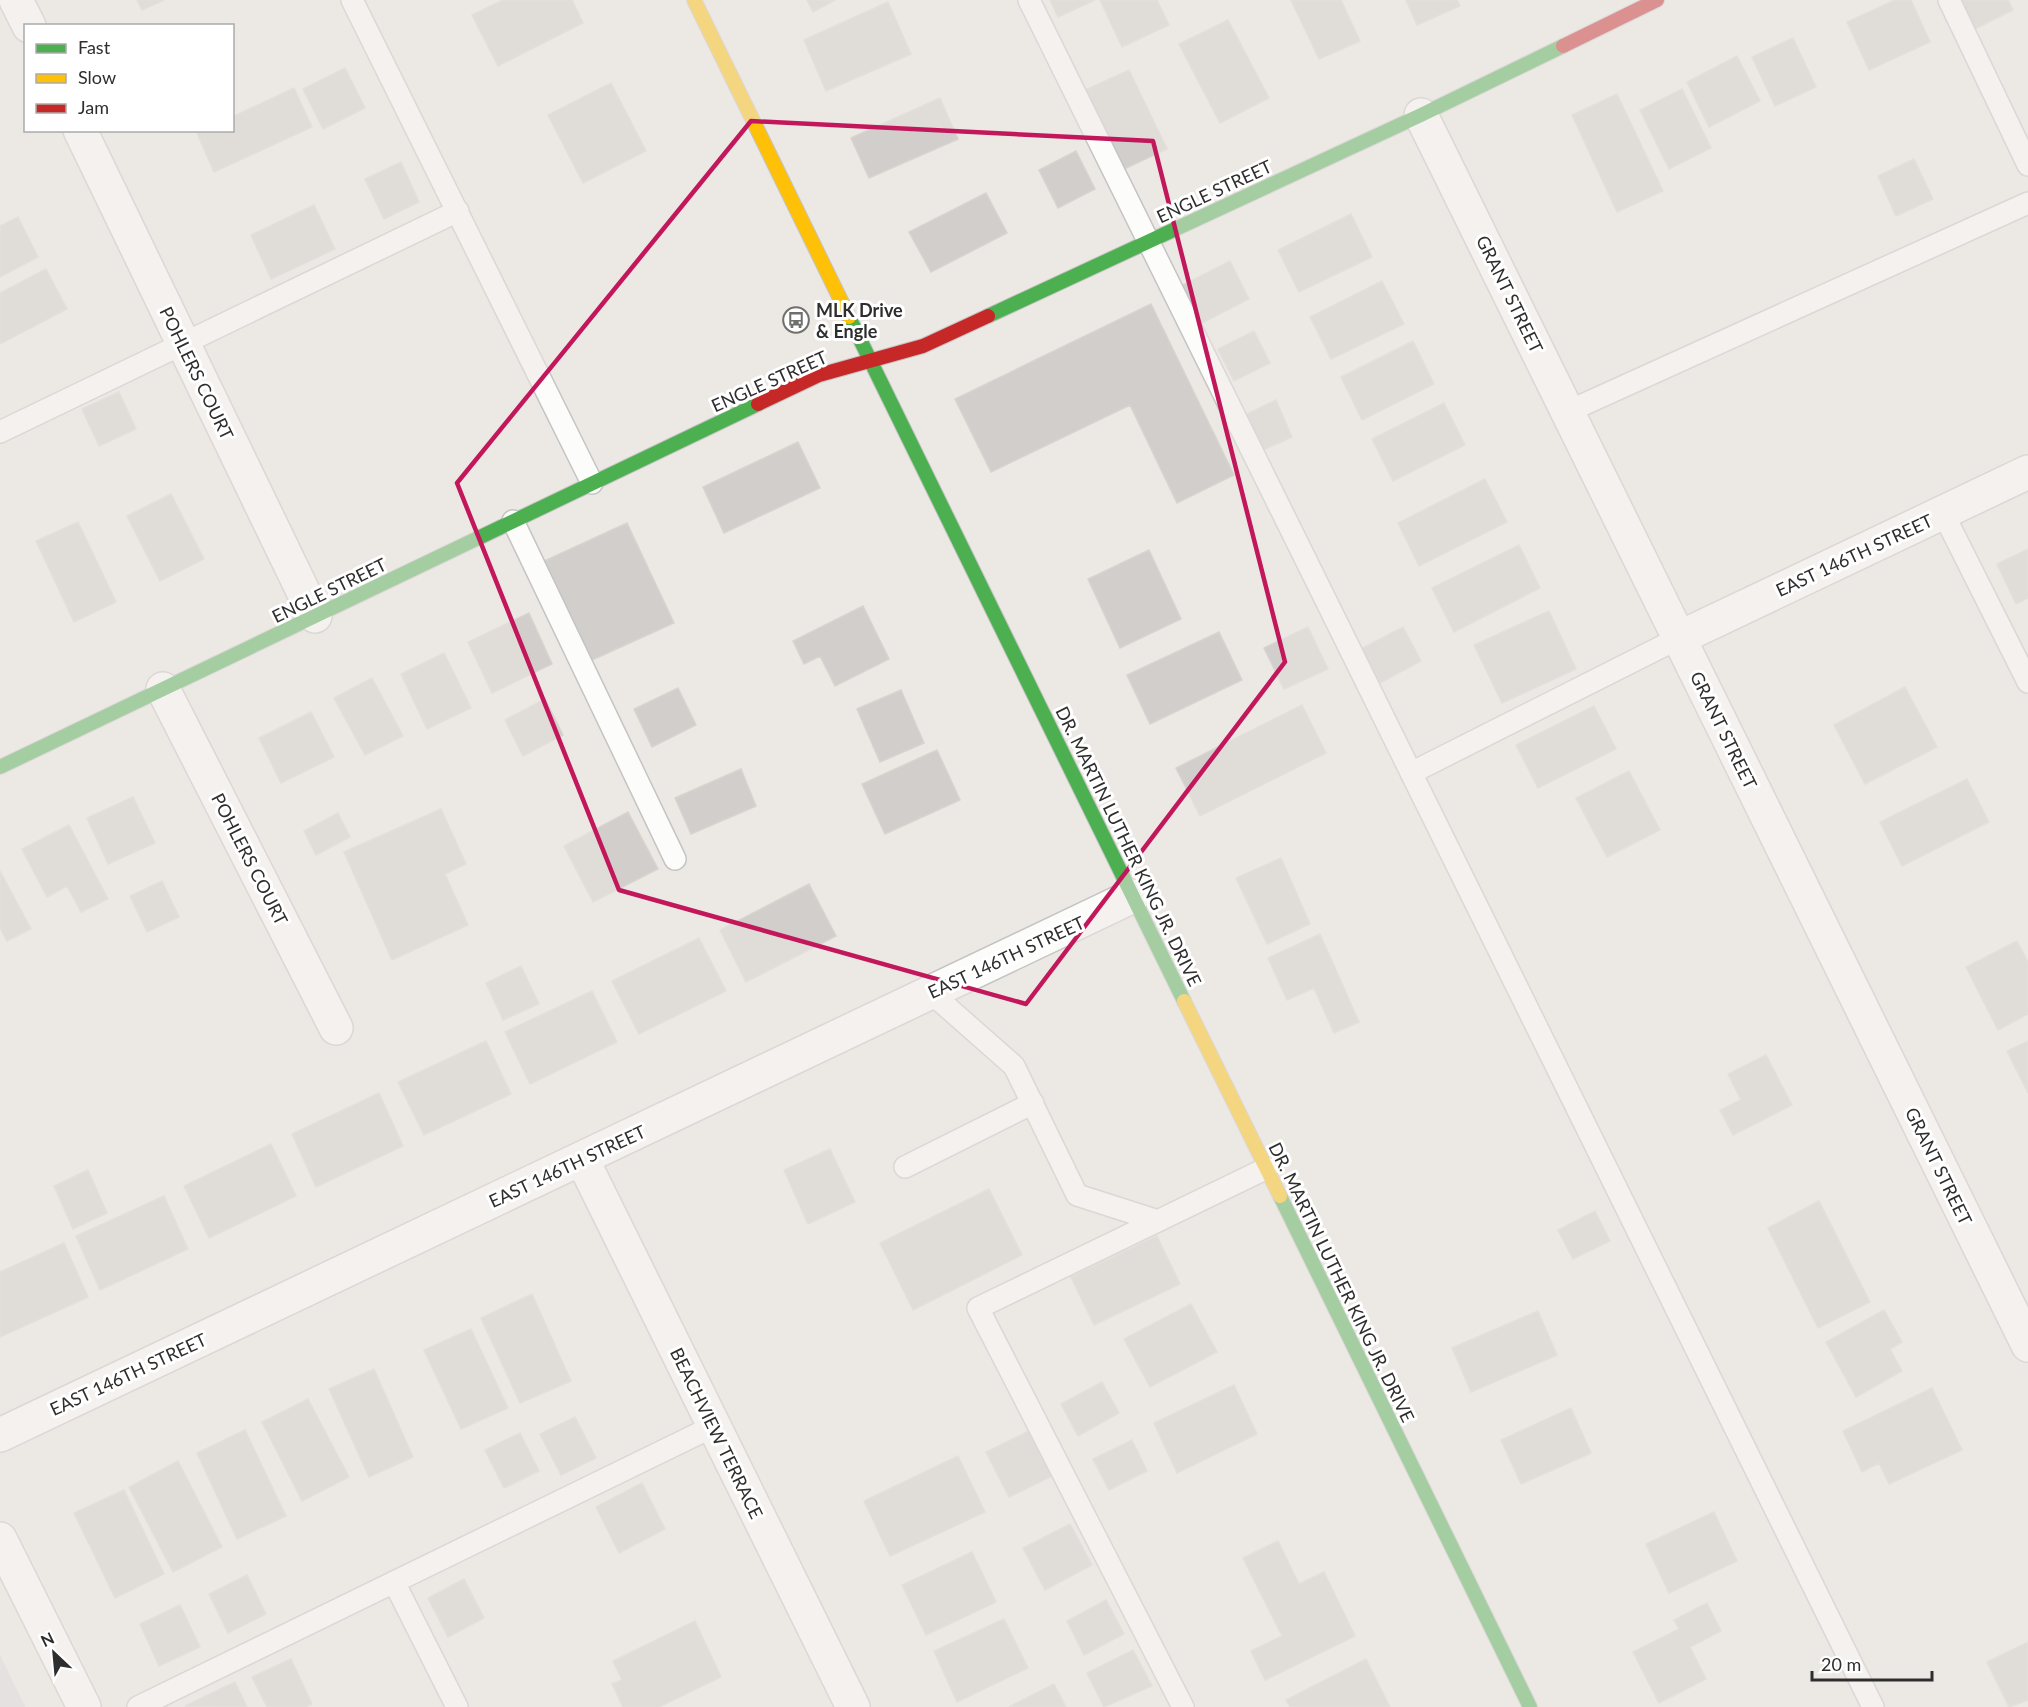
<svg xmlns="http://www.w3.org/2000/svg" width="2028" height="1707" font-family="Lato,sans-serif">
<rect width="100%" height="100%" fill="#ece8e4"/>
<!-- industrial -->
<path fill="#dcd9db" d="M0,1655L25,1707H0Z"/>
<!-- building -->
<path fill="#d1cecb" stroke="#d7d4d0" stroke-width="1.5" d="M137,0H164L142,10Z
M503,0H572L583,23L498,66L472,15Z
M807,0H835L813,12Z
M1050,0H1095L1058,17Z
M1100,0H1157L1169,25L1122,47Z
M1291,0H1341L1360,41L1319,59Z
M1406,0H1457L1460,6L1417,25Z
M1895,0H1911L1930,42L1869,70L1847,22Z
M1950,0H2008L2013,10L1967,33Z
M888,2L911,54L826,91L804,40Z
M1228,20L1269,98L1220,123L1179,44Z
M1793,38L1816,87L1775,106L1752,57Z
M1737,56L1760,101L1709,127L1687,82Z
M345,68L365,108L323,129L303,89Z
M1129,70L1167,149L1120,171L1083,91Z
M611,83L646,151L583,183L548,115Z
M294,88L312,127L214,172L197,133L202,130H232V117Z
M1682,89L1711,148L1669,169L1640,110Z
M1617,94L1663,191L1617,212L1572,115Z
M940,98L958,139L869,178L851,138Z
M1076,151L1095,189L1058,208L1039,170Z
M1914,159L1933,199L1896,216L1878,176Z
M401,162L419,202L384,219L365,179Z
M986,193L1007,233L931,272L909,232Z
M314,205L335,249L271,279L251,235Z
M1351,214L1372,257L1299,292L1278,250Z
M18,217L38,257L0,277V226Z
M1230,261L1249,299L1200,324L1181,286Z
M46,269L67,309L0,344V293Z
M1382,281L1404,324L1331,359L1310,317Z
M1151,304L1234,475L1177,503L1130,405L991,472L955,399Z
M1254,331L1270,363L1234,381L1218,349Z
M1413,341L1434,384L1362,420L1341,377Z
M119,392L136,429L99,446L82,409Z
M1276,400L1292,437L1263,450L1247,414Z
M1444,403L1465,445L1393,481L1372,439Z
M798,442L820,488L724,533L703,487Z
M1485,479L1507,522L1419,566L1398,523Z
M171,494L204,559L160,581L127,516Z
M78,522L116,602L74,622L36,541Z
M627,523L674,623L590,661L544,561Z
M1519,545L1540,588L1454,632L1432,588Z
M2028,549V598L2016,604L1997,564Z
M1149,550L1181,619L1120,648L1088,579Z
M863,606L889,659L835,686L820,656L804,664L793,641Z
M1549,611L1576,669L1502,703L1474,645Z
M529,613L552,664L492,693L468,642Z
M1308,627L1328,669L1284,689L1264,648Z
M1403,627L1421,661L1380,683L1361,649Z
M1219,632L1242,680L1150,724L1127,675Z
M444,653L471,708L427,729L401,674Z
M372,678L403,736L365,755L334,698Z
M1905,687L1937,747L1865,784L1834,725Z
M678,688L696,725L652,747L634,709Z
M901,690L924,743L880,762L857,709Z
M545,699L563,735L523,756L505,720Z
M1302,705L1326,753L1200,816L1176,768Z
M1594,706L1616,749L1538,788L1516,745Z
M311,712L334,757L281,783L259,738Z
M937,750L960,800L885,834L862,784Z
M741,769L756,806L691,834L675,798Z
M1629,771L1660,830L1607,857L1576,798Z
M1967,779L1989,822L1902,866L1880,822Z
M133,797L155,843L108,864L87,818Z
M441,809L466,864L445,874L468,925L392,960L344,852Z
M628,812L658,869L593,902L564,846Z
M338,813L350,837L316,855L304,831Z
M69,825L108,899L81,912L67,886L47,897L22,849Z
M1281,858L1310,924L1267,944L1236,878Z
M0,871L31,929L7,941L0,928Z
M162,881L179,917L147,932L130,896Z
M809,884L836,936L746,982L720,930Z
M1320,934L1359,1022L1334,1033L1314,988L1287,1000L1268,958Z
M699,938L726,991L639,1034L612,981Z
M2017,941L2028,962V1014L1998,1030L1966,967Z
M521,966L539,1004L503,1020L486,983Z
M592,991L617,1042L530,1084L505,1032Z
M486,1041L511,1094L424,1135L398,1082Z
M2028,1041V1093L2007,1051Z
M1766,1055L1792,1105L1733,1135L1720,1110L1741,1100L1728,1074Z
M379,1093L403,1146L316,1187L292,1134Z
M271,1144L296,1196L209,1238L184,1186Z
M830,1149L855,1202L808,1224L784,1170Z
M88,1170L107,1213L73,1229L54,1186Z
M989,1189L1022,1255L913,1310L880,1243Z
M164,1196L188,1249L100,1290L76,1236Z
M1819,1201L1870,1302L1818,1328L1768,1228Z
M1595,1211L1610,1241L1573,1259L1558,1230Z
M1157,1236L1180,1284L1094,1325L1071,1277Z
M64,1243L88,1297L0,1337V1272Z
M532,1294L571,1381L520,1403L481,1318Z
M1191,1304L1217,1352L1150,1387L1124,1339Z
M1884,1310L1902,1342L1890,1349L1902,1371L1856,1397L1826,1342Z
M1538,1311L1557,1355L1471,1392L1452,1348Z
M471,1329L508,1408L461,1429L424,1350Z
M374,1369L413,1457L369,1477L329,1389Z
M1102,1382L1119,1413L1078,1436L1061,1404Z
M1234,1385L1257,1434L1177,1473L1154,1423Z
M1932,1388L1962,1450L1889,1484L1879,1463L1862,1472L1843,1431Z
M308,1399L349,1477L302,1501L262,1422Z
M1571,1408L1591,1453L1521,1484L1501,1440Z
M575,1417L596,1458L561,1475L540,1434Z
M245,1430L286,1516L237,1539L197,1453Z
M1029,1431L1052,1476L1009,1497L986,1452Z
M520,1433L539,1471L504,1488L485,1450Z
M1132,1440L1147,1471L1109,1490L1093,1459Z
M958,1456L985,1512L890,1556L864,1501Z
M178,1461L222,1547L173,1572L129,1487Z
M642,1483L665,1529L619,1553L596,1507Z
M124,1490L164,1574L115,1598L74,1513Z
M1714,1512L1737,1561L1669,1593L1646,1544Z
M1070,1524L1092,1565L1045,1590L1023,1548Z
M1278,1541L1299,1584L1324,1572L1355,1636L1265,1680L1251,1651L1282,1636L1243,1558Z
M972,1552L996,1602L926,1635L902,1585Z
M247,1575L266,1614L228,1633L209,1594Z
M464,1579L484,1618L448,1637L428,1598Z
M1106,1600L1124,1634L1084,1655L1067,1621Z
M1707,1603L1721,1631L1690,1647L1706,1679L1659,1703L1633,1652L1679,1629L1674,1620Z
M180,1605L200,1647L159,1666L140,1624Z
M1004,1619L1028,1668L957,1702L934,1651Z
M695,1621L721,1677L659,1707H623L612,1684L622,1680L613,1661Z
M2028,1642V1700L2009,1707L1987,1662Z
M1133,1650L1152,1686L1104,1707L1087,1673Z
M291,1659L312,1704L305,1707H267L252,1677Z
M1366,1659L1390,1707H1290L1286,1700Z
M235,1682L247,1707L185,1706Z
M1054,1684L1066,1707H1009Z"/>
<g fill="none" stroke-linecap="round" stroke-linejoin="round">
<!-- lane casing -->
<g stroke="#c5c4c5" stroke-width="24">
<path id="lane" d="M352,0L592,483
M1029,0L1873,1707
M1949,0L2028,165
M1567,412L2028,203
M0,432L458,211
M1943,513L2028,682
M513,521L675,859
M1411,773L1679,638
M930,992L1014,1066L1077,1195L1158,1221
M905,1167L1033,1103
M394,1582L457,1707
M138,1707L714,1426
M1183,1707L978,1308L1267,1168"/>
</g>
<!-- street casing -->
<g stroke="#c5c4c5" stroke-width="36">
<path id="street" d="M16,0L29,26
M1421,115L2028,1345
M80,130L315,616
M1679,638L2028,472
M163,689L336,1028
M582,1159L853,1707
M0,1435L1133,896
M0,1539L84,1707"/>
</g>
<!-- fast casing -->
<g stroke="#c5c4c5" stroke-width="16">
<path id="fast" d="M988,316L1421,115L1563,46
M849,317L1184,1001
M0,767L758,404
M1280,1196L1530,1707"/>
</g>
<!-- slow casing -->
<g stroke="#c5c4c5" stroke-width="16">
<path id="slow" d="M694,0L849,317
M1184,1001L1280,1196"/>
</g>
<!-- jam casing -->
<g stroke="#c5c4c5" stroke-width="16">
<path id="jam" d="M1563,46L1657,0
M758,404L819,375L923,346L988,316"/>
</g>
<!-- lane -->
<use href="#lane" stroke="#fcfcfb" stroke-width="21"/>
<!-- street -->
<use href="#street" stroke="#fcfcfb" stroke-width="33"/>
<!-- fast -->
<use href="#fast" stroke="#4caf50" stroke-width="14"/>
<!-- slow -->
<use href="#slow" stroke="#ffc107" stroke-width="14"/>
<!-- jam -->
<use href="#jam" stroke="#c62828" stroke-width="14"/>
</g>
<!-- marked area -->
<path d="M0 0H2028V1707H0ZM751,121L1153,141L1285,662L1026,1004L619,890L457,483Z" fill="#ece8e4" fill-opacity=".55" fill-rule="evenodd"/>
<path fill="none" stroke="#c2185b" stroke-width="4.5" stroke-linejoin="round" d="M751,121L1153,141L1285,662L1026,1004L619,890L457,483Z"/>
<!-- icons -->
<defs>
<g id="bus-ring" transform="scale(1.35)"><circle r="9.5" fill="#fff" stroke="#706f6e" stroke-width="1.5"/><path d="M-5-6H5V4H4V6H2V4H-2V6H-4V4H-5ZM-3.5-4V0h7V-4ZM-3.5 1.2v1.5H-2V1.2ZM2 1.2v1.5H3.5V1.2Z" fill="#706f6e"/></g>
</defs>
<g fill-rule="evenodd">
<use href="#bus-ring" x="796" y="320"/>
</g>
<g text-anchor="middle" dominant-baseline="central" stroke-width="6" stroke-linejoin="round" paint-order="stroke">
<!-- street labels -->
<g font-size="18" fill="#2e2e2e" stroke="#fff">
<text transform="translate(1214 191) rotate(-25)">ENGLE STREET</text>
<text transform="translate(1510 294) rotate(64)">GRANT STREET</text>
<text transform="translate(197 373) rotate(64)">POHLERS COURT</text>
<text transform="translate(769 381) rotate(-24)">ENGLE STREET</text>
<text transform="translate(1854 555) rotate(-25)">EAST 146TH STREET</text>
<text transform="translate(329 590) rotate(-26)">ENGLE STREET</text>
<text transform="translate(1724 730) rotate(64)">GRANT STREET</text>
<text transform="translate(1129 846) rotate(64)">DR. MARTIN LUTHER KING JR. DRIVE</text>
<text transform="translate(250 859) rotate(63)">POHLERS COURT</text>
<text transform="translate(1006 957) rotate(-25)">EAST 146TH STREET</text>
<text transform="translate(567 1166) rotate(-25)">EAST 146TH STREET</text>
<text transform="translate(1939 1166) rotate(64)">GRANT STREET</text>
<text transform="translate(1342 1282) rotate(64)">DR. MARTIN LUTHER KING JR. DRIVE</text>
<text transform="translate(128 1374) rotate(-25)">EAST 146TH STREET</text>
<text transform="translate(717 1433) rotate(64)">BEACHVIEW TERRACE</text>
</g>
<!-- poi labels -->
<g font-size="18" font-weight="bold" fill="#2e2e2e" stroke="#fff" text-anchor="start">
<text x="816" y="310">MLK Drive<tspan x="816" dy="21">&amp; Engle</tspan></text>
</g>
</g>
<!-- legend -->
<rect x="24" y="24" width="210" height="108" fill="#ffffff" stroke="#ababab" stroke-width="1.5"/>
<rect x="36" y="44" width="30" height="9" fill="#4caf50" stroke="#ababab" stroke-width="1.5"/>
<text x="78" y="54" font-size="18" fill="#2e2e2e">Fast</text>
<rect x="36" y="74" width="30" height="9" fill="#ffc107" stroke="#ababab" stroke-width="1.5"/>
<text x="78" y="84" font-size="18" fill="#2e2e2e">Slow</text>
<rect x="36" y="104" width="30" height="9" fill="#c62828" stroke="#ababab" stroke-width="1.5"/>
<text x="78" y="114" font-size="18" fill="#2e2e2e">Jam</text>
<!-- north arrow -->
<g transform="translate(54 1653) rotate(334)" stroke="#ffffff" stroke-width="4.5" paint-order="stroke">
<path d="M0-4.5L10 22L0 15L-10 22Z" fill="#2e2e2e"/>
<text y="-9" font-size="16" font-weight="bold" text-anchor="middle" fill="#2e2e2e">N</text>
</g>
<!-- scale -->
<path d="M1812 1671v9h120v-9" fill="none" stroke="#2e2e2e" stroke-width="3"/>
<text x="1821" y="1671" font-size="18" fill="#2e2e2e" stroke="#ffffff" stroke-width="4.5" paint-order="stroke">20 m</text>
</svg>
